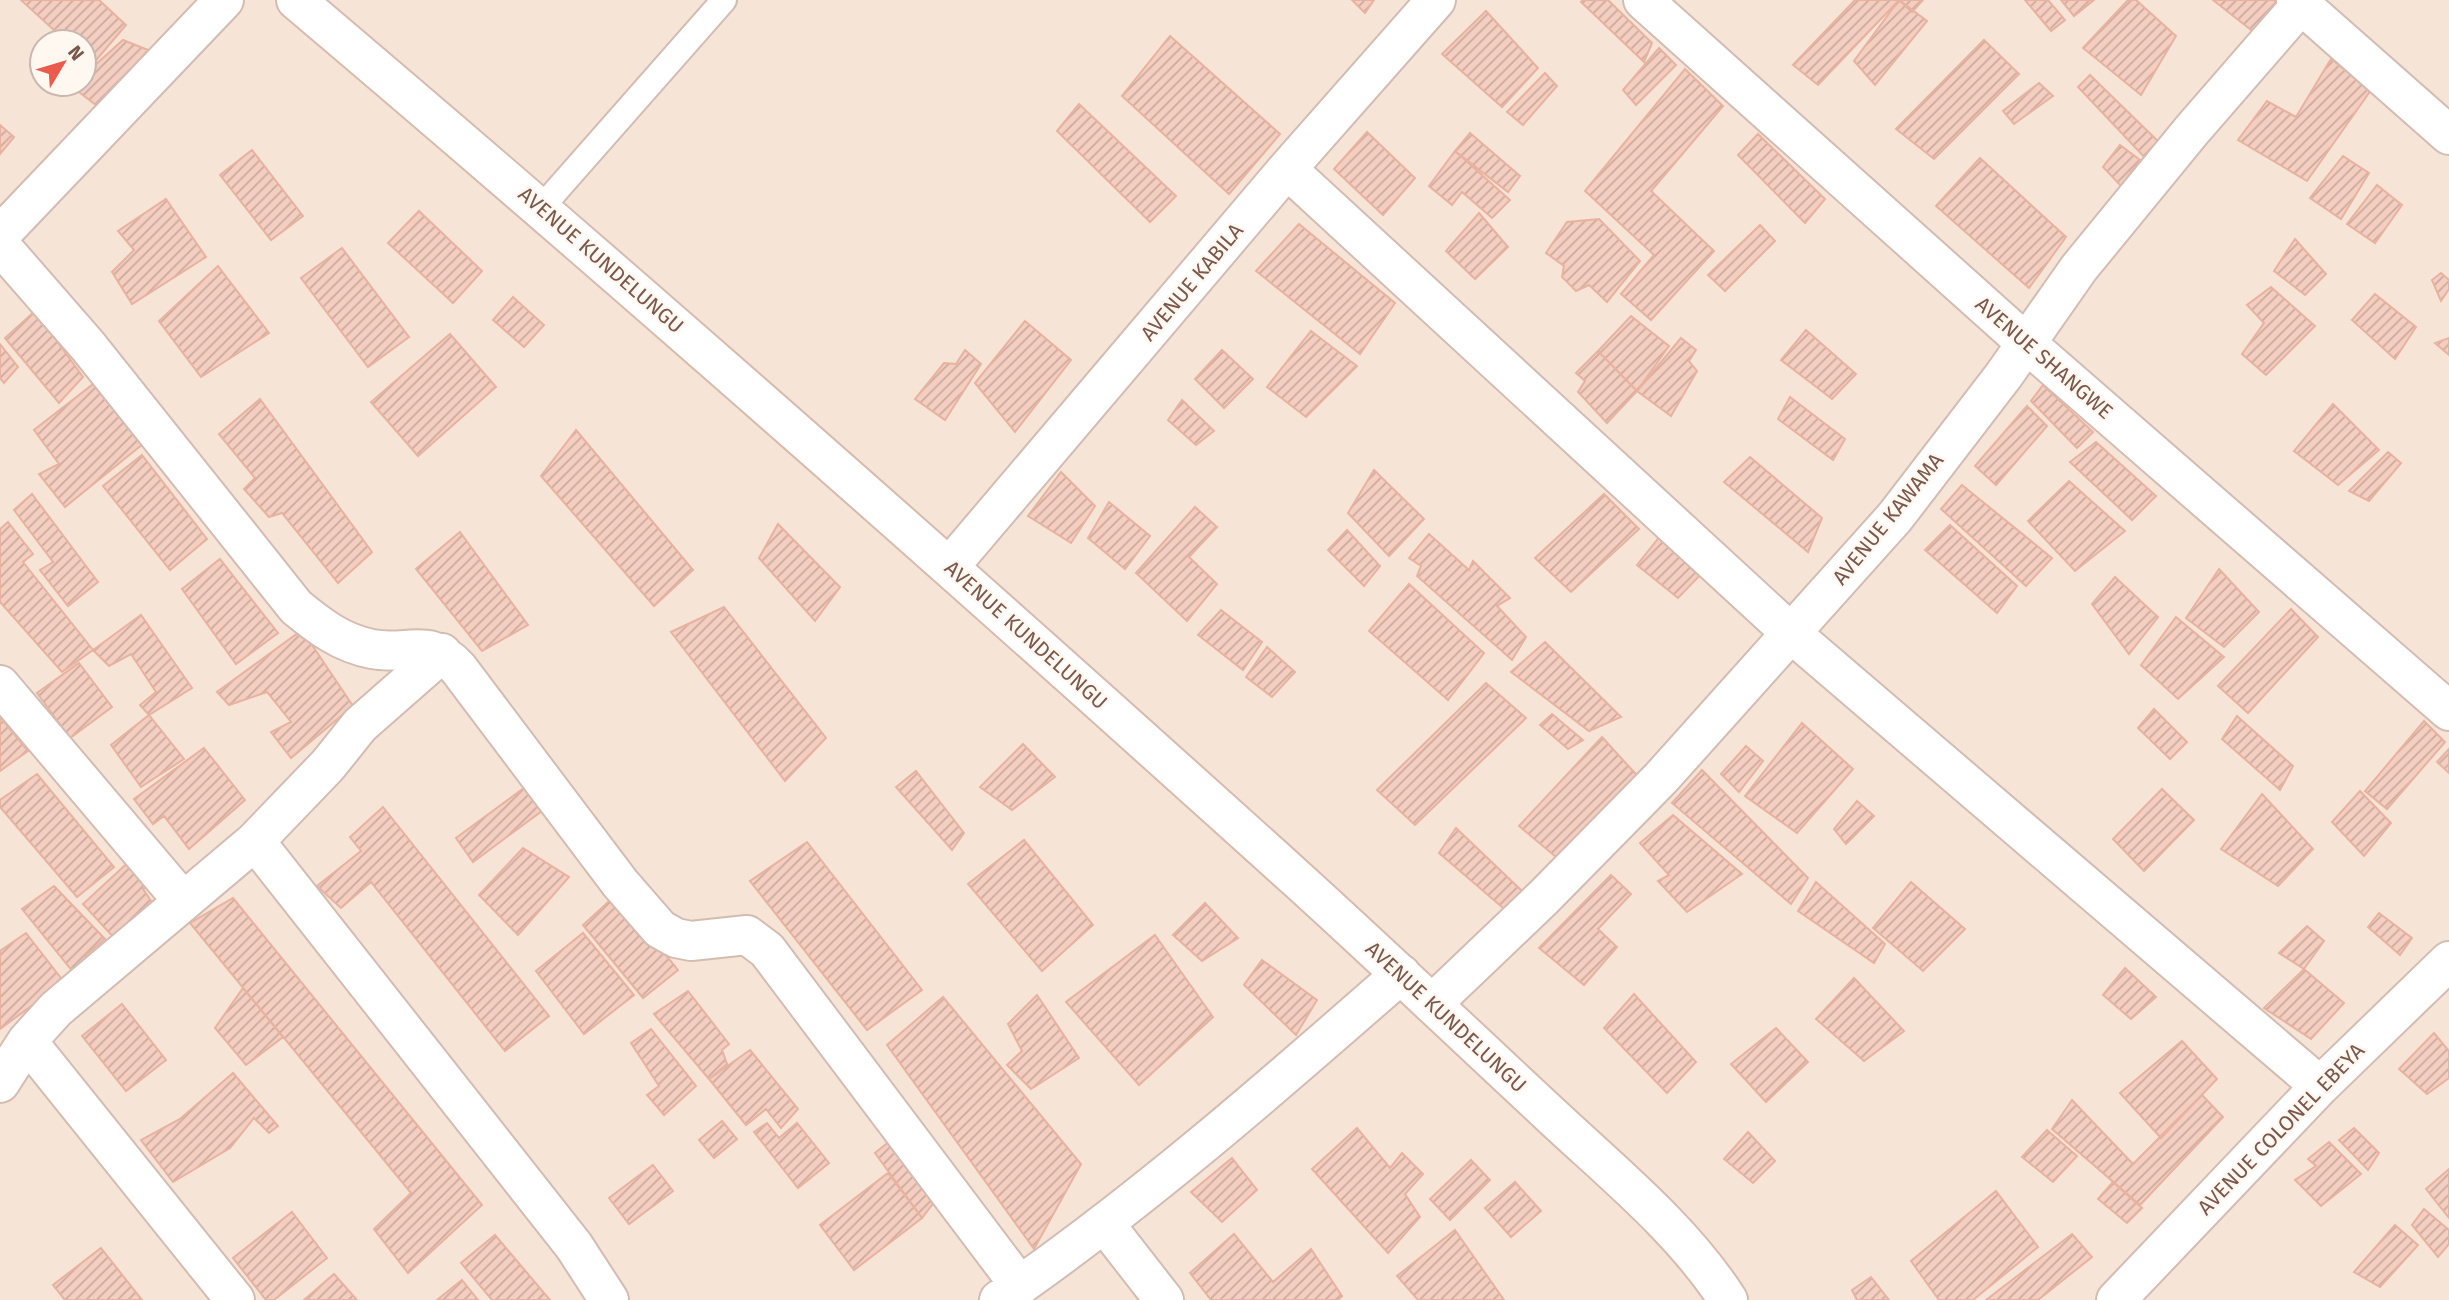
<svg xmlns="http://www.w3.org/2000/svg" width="2449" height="1300" font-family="'Fira Sans',sans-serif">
<defs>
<pattern id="building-hatch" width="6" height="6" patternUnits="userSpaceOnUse" patternTransform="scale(1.75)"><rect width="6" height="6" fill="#f4cec0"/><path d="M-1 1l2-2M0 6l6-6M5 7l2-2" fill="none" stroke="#cbaa9e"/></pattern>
</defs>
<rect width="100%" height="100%" fill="#fdf3e9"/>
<!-- residential -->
<path fill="#f6e4d7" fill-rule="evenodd" d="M0,0H2449V1300H0ZM42,42H84V84H42Z"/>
<!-- building -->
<path fill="url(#building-hatch)" stroke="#e8b29f" stroke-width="2" d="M21,0H99L126,25L92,65L84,58V42H67Z
M1352,0H1374L1365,13Z
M1583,0H1608L1652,43L1644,62L1581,2Z
M1855,0H1899L1818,85L1793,65Z
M1899,0H1923L1912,12Z
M1899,0L1927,21L1875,85L1854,61Z
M2025,0H2048L2065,20L2051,31Z
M2061,0H2094L2074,16Z
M2128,0H2136L2176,36L2141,95L2083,48Z
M2213,0H2274L2277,3L2255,33Z
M1486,11L1538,68L1502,107L1442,54Z
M1170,36L1280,134L1229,194L1122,96Z
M123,40L148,50L100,108L71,86L84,84V75Z
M1984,40L2019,74L1934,159L1896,129Z
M1659,48L1676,65L1636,105L1623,90Z
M2331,59L2371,90L2307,181L2238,140L2267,101L2296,117Z
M1685,69L1723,106L1651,191L1714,251L1651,320L1621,294L1654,255L1585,191Z
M1545,73L1557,86L1523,125L1507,112Z
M2090,75L2163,146L2149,162L2078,87Z
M2039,83L2053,96L2014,124L2003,111Z
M1079,104L1176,196L1150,222L1057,131Z
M0,125L14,137L0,154Z
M1367,132L1415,178L1383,215L1334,169Z
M1470,133L1520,176L1508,192L1455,151Z
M1758,134L1825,199L1805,223L1738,155Z
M2120,145L2140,160L2121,186L2103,167Z
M252,150L303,216L271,240L220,175Z
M1455,151L1510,200L1492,218L1462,192L1452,205L1429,186Z
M2343,156L2369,173L2341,219L2310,198Z
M1980,158L2066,237L2029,288L1936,206Z
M2377,185L2402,205L2375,243L2347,224Z
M166,199L206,257L132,304L112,272L134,250L118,231Z
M419,211L482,271L453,303L388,243Z
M1479,213L1508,247L1475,279L1446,251Z
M1599,219L1640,261L1607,302L1589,285L1576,291L1562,277L1564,266L1546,253L1567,222Z
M1299,224L1395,303L1360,354L1256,271Z
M1760,225L1775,241L1725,291L1708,275Z
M2295,239L2326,274L2305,295L2274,271Z
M342,248L409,337L368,367L301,278Z
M218,266L269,333L201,377L159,321Z
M2441,273L2449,280V289L2441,301L2432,280Z
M2271,287L2315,326L2266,375L2242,354L2264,323L2247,305Z
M2375,294L2416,327L2395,359L2352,320Z
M513,297L544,325L524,347L493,320Z
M35,311L83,377L59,403L5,338Z
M1631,316L1669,346L1637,391L1598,351Z
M1025,321L1071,360L1015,432L975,383Z
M1806,330L1856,374L1832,399L1781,360Z
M1311,331L1357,366L1306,417L1267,387Z
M450,334L496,387L418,456L371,402Z
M1681,338L1696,350L1689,361L1697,371L1671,416L1637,391Z
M2449,338V355L2435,343Z
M0,344L18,367L4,383L0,378Z
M965,350L981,364L945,420L915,399L944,363L956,364Z
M1222,350L1253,379L1224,408L1195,379Z
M1598,351L1637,391L1607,423L1578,392L1585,381L1576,373Z
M101,378L149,439L65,507L39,474L59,464L34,430Z
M2043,385L2093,432L2077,448L2031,401Z
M1790,397L1845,439L1833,460L1778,419Z
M260,399L372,552L338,583L282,513L269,517L244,489L255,478L219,434Z
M1182,400L1214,431L1196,445L1168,420Z
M2333,404L2379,450L2338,485L2294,451Z
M2027,406L2047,426L1996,485L1975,466Z
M576,430L693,570L654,606L541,476Z
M2096,442L2156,496L2132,520L2070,462Z
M2388,452L2401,463L2369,501L2349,491Z
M142,455L207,539L170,570L103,486Z
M1750,457L1822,518L1808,552L1724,482Z
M1374,470L1424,519L1389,556L1348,513Z
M1061,472L1095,506L1071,543L1028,516Z
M2069,481L2125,531L2075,571L2028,521Z
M1962,485L2052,558L2026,586L1941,509Z
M32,494L98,582L68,606L40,570L53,562L14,510Z
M1604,494L1639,529L1571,592L1535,558Z
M1109,502L1150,536L1125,569L1088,538Z
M1195,507L1217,527L1189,557L1217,584L1187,621L1136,573Z
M8,522L33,554L23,562L93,650L62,672L0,602V529Z
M778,524L840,587L815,621L759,558Z
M1950,525L2017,586L1997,613L1925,550Z
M1347,530L1380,566L1364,586L1328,550Z
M1665,530L1706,569L1678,598L1637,565Z
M460,532L528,625L482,651L416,569Z
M1429,534L1469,570L1473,561L1510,598L1497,606L1526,637L1512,660L1417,576L1421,566L1409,558Z
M220,559L278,633L236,664L182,589Z
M2219,569L2259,612L2224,647L2186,618Z
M2115,577L2158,617L2129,654L2092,604Z
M1409,584L1484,653L1448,700L1369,631Z
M724,607L826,738L785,781L671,632Z
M2291,609L2318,637L2248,713L2218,686Z
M1221,610L1262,642L1243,670L1198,635Z
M141,615L192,688L149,715L140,705L156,692L131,654L109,666L93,650Z
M2176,617L2224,657L2178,699L2141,665Z
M302,630L353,706L291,758L271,732L291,722L267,692L229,705L217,692Z
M1545,642L1621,717L1589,731L1511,672Z
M1267,647L1295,672L1272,697L1246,677Z
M79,663L112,707L70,738L37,693Z
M1486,683L1526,718L1415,825L1377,790Z
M2154,709L2187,742L2170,759L2138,728Z
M1552,714L1583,740L1568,749L1540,725Z
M149,715L184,759L141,787L111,745Z
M2237,716L2293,766L2280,790L2222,739Z
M0,717L28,751L0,771Z
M2424,721L2445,742L2387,809L2365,791Z
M1802,723L1853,769L1797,833L1745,796Z
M1602,737L1643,782L1562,862L1519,826Z
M1023,744L1055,777L1012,810L980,787Z
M1746,746L1763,761L1739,792L1721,774Z
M204,748L245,800L189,849L164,816L153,824L134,799Z
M2449,749V773L2437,762Z
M1702,770L1808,878L1791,904L1672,803Z
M916,771L964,833L952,850L896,787Z
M37,774L114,867L77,897L0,807V800Z
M528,785L546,808L473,862L456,838Z
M2162,789L2194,820L2144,871L2113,839Z
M2360,791L2391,823L2364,856L2332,822Z
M2262,794L2313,849L2278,886L2221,849Z
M1857,801L1874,816L1846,844L1834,829Z
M383,807L549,1016L505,1051L371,882L341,908L317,886L361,851L350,837Z
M1673,815L1742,874L1687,912L1658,881L1669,875L1640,843Z
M1456,828L1523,892L1509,913L1439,853Z
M1024,840L1093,925L1042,971L968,884Z
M807,842L922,990L867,1030L750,881Z
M523,848L569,877L518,935L479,895Z
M135,856L156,883L143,889L157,910L115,939L83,904Z
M1611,875L1631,894L1598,929L1617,947L1584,985L1539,948Z
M1816,882L1885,944L1874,963L1798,911Z
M1911,882L1965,929L1923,971L1873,928Z
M54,886L105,939L85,956L92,966L77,977L22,909Z
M617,894L678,970L643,998L583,925Z
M233,898L482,1205L408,1273L374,1229L411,1193L190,923Z
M1205,903L1238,938L1202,961L1173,935Z
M2379,913L2412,938L2400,955L2368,927Z
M2307,926L2324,941L2304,969L2279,953Z
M26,933L64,982L0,1029V951Z
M583,933L634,995L584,1034L536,971Z
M1155,935L1213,1017L1139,1085L1066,1002Z
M1262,960L1317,1000L1296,1035L1244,985Z
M2125,968L2156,997L2131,1019L2103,995Z
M2304,969L2344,1003L2311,1039L2264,1008Z
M1854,978L1904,1031L1864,1061L1816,1019Z
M243,988L283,1037L246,1065L215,1028Z
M688,991L729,1044L722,1050L727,1064L709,1079L654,1014Z
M1634,994L1696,1062L1667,1093L1604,1028Z
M1037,995L1079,1058L1031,1089L1007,1065L1022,1051L1008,1024Z
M943,997L1081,1164L1034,1249L887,1045Z
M122,1004L166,1060L126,1091L82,1036Z
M1776,1028L1808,1062L1766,1102L1731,1064Z
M651,1029L696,1086L664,1115L647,1095L659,1086L631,1043Z
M2434,1033L2449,1051V1078L2427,1094L2399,1069Z
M2182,1041L2217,1079L2161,1138L2120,1093Z
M750,1050L798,1109L781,1128L766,1109L746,1125L709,1079Z
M233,1073L278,1126L269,1133L254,1118L230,1148L173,1182L141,1140L180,1119Z
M2202,1095L2223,1117L2140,1205L2052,1129L2072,1100L2133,1164Z
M722,1121L737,1139L714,1158L699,1140Z
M767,1123L779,1138L797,1123L829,1163L798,1188L754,1132Z
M1357,1128L1390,1168L1402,1153L1423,1174L1405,1194L1420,1217L1388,1253L1312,1169Z
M2354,1128L2379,1153L2368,1170L2339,1140Z
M2047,1130L2077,1156L2053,1182L2022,1157Z
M1748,1132L1775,1161L1753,1183L1724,1159Z
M895,1137L938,1197L922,1218L875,1153Z
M2329,1142L2361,1174L2321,1206L2295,1180L2316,1166L2308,1159Z
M1232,1158L1257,1190L1222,1222L1191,1192Z
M1471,1160L1490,1180L1450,1220L1430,1199Z
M653,1165L673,1191L629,1224L609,1198Z
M2449,1169V1218L2426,1189Z
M888,1173L922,1218L854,1270L820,1225Z
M1515,1182L1541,1211L1511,1237L1485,1208Z
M2113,1182L2142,1208L2127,1223L2098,1199Z
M1996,1191L2038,1247L1973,1300H1939L1911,1261Z
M2424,1209L2449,1230V1244L2438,1257L2412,1225Z
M292,1212L327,1258L274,1300H266L233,1258Z
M2395,1225L2418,1245L2380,1287L2354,1272Z
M1455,1230L1504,1300H1418L1397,1276Z
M1234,1234L1273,1282L1311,1249L1342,1296L1338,1300H1211L1190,1273Z
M2072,1234L2092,1257L2038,1300H1986Z
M495,1235L550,1300H492L461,1263Z
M101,1248L142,1300H65L53,1285Z
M334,1274L357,1300H304Z
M1871,1277L1889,1300H1857L1852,1290Z
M462,1280L478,1300H437Z"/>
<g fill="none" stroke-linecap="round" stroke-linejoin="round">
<!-- lane casing -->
<g stroke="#d3bcb1" stroke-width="28">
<path id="lane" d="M541,208L724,0"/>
</g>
<!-- street casing -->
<g stroke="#d3bcb1" stroke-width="42">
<path id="street" d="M1643,0L2026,343L2449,711
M2296,0L2449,135
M1287,169L1792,634L2320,1086
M0,235L224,0
M0,245L88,346L296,607C319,626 341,643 372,649C407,656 429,636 458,668L620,883L660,929L676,938L691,941L747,935L767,950L1020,1286
M950,566L1287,169L1436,0
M0,685L183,901
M255,841L574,1246L609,1300
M1432,1004L1544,897L1661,778L1895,517L2004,375L2079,268L2192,130L2305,0
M27,1041L235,1300
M0,1083L27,1041L56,1009L255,841L328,765L360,725L442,653
M1104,1223L1164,1300
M999,1300C1141,1202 1272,1087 1401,974
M2116,1300L2320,1086L2449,961"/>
</g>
<!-- secondary casing -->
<g stroke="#d7bbad" stroke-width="42">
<path id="secondary" d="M296,0C635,287 967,581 1297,879C1384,958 1468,1038 1554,1118C1614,1174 1683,1230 1728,1300"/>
</g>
<!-- lane -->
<use href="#lane" stroke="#fff" stroke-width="24"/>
<!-- street -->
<use href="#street" stroke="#fff" stroke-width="38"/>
<!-- secondary -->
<use href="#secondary" stroke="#fff" stroke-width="38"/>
</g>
<g text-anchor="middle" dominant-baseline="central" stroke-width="5" stroke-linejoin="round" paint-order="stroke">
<!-- street labels -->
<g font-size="21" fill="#7a564b" stroke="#fff8f1">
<text transform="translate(601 260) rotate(41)">AVENUE KUNDELUNGU</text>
<text transform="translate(1192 282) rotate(-50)">AVENUE KABILA</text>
<text transform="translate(2044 358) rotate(41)">AVENUE SHANGWE</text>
<text transform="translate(1888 519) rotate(-51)">AVENUE KAWAMA</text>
<text transform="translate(1026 635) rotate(42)">AVENUE KUNDELUNGU</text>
<text transform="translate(1446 1017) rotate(43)">AVENUE KUNDELUNGU</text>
<text transform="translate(2281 1129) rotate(-46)">AVENUE COLONEL EBEYA</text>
</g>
</g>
<!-- north arrow -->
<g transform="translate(63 63) rotate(52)"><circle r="33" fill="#fff8f1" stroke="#cab7af" stroke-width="2"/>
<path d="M0-5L12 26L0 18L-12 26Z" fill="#eb5b4b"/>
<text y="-10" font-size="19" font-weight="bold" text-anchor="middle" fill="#7a564b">N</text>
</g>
</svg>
